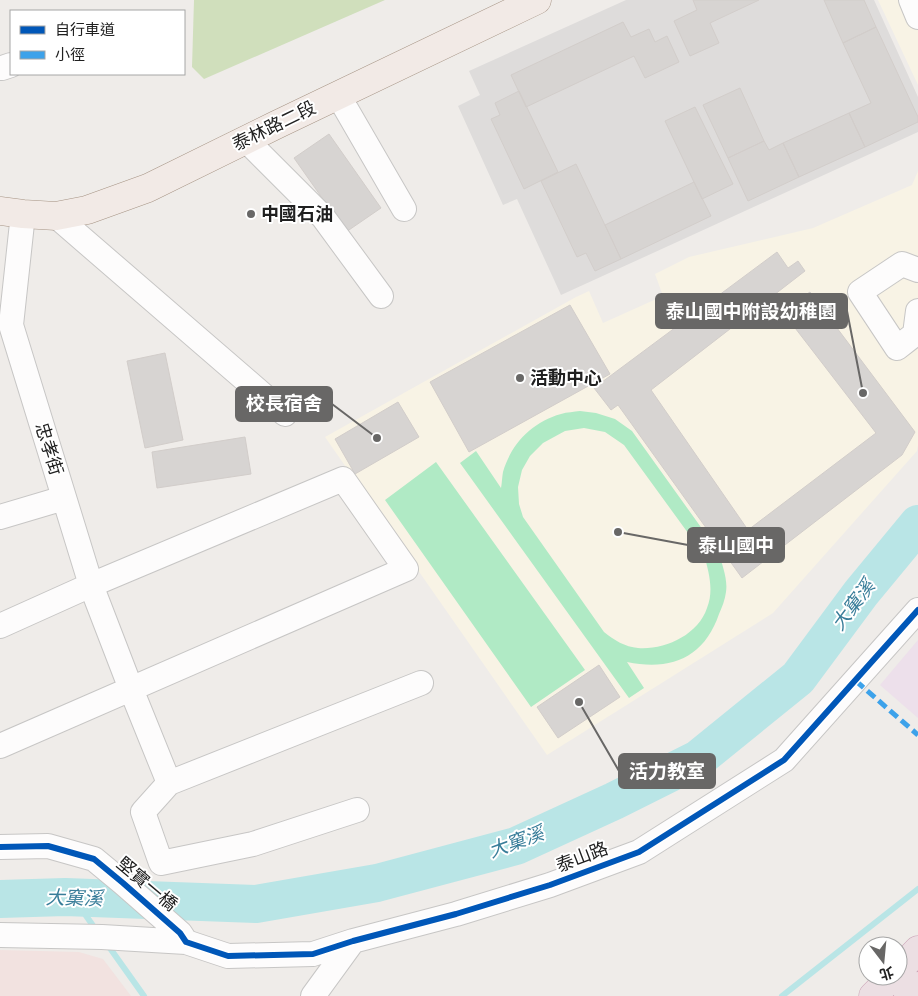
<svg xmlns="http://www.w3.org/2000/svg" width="918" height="996" font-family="Rubik,'Noto Sans TC',sans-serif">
<rect width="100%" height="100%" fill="#efece9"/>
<!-- residential -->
<path fill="#dedcdb" d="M626,0H874L918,97V132L561,295L517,199L503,205L458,106L480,95L469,71Z"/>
<!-- industrial -->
<path fill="#ede0eb" d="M918,640V718L880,685Z"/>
<!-- education -->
<path fill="#f8f3e5" d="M878,0H918V85Z
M918,171V445L917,451L773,613L547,755L325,437L576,297L589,291L603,323L663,296L655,274L689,257L813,228L912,185Z"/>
<!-- military -->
<path fill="#f2e2e0" d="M0,950L79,952L103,959L131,996H0Z"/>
<!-- forest -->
<path fill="#d0dfbc" d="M194,0H385L204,79L192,67Z"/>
<!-- pitch -->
<path fill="#b0eac5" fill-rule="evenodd" d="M580,411L596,413L615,419L632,431L718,551C722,564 728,579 726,592C725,600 722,607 719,614C704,658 671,671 627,662L644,688L629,698L460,463L476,451L501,488C502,483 502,477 503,472C511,444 532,422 561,414C567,412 574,412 580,411ZM584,428L605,432L624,445L704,555C709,572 714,591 707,608C698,635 665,650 638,648C625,647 614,640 604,632L523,517L519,504L518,487L522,470L530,456L543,443L565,431Z
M436,462L585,670L531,707L385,500Z"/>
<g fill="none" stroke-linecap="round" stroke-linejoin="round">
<!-- stream -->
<path stroke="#b9e5e6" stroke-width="6" d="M73,897L96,930
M107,944L144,996
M782,996L918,889"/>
<!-- river -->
<path stroke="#b9e5e6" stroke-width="38" d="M0,899L65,897L256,904L377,883L516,846L614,801L698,759L798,678L861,593L918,524"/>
</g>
<!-- building -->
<path fill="#d7d4d2" stroke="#d2cdca" d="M693,0H759L710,23L719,43L690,56L674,21L697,10Z
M824,0H864L876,27L843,43Z
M623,22L631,37L649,29L655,42L667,36L679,62L645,78L634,56L526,107L511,75Z
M876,27L918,117V122L865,147L849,113L871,103L843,43Z
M740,88L764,141L728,158L703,105Z
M519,91L558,172L524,189L491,119L500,115L495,103Z
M695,107L733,184L702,199L665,121Z
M849,113L865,147L799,177L783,143Z
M329,134L381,208L346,232L294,158Z
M764,141L769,150L783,143L799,177L748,201L728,158Z
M576,164L621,259L595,271L586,253L577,257L541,181Z
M694,182L711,216L621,259L605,225Z
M777,252L788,268L798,261L805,271L651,390L748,530L876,433L782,311L810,292L915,432L902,455L742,578L618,405L611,410L594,388Z
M570,305L610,374L469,452L430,382Z
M165,353L183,440L145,448L127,361Z
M398,402L419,437L355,474L335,439Z
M245,437L251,474L157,488L152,452Z
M599,665L620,697L558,738L537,707Z"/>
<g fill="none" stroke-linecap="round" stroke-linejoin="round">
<!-- minor casing -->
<g stroke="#c7c6c5" stroke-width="26">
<path id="minor" d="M911,0L918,17
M0,68H2L11,65
M338,95L404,209
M246,140L323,217L381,296
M56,216L285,414
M918,270L902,264L860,292L897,348L915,334L918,311
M0,517L64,498
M0,626L91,585L11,325L23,214
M0,746L406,569L343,479L91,585L131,689L169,783L143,812L161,863L253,844L357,810
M169,783L421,683
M0,847L48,846L94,859L123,883L180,933L186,942L228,956L313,954L353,941L456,914L550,885L639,852L784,760L918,610
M0,935L102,937L186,942
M313,996L353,941"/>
</g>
<!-- major casing -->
<g stroke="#a69485" stroke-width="29">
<path id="major" d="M0,211L23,214L56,216L87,210L148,188L276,125L537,0"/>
</g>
<!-- highway casing -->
<g stroke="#c79db2" stroke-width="29">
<path id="highway" d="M898,971L918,950
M873,996L893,976
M908,996L918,986"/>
</g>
<!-- minor -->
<use href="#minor" stroke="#fdfcfc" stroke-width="24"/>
<!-- major -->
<use href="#major" stroke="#f2eae6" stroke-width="28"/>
<!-- highway -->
<use href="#highway" stroke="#ecdfe3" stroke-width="28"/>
<!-- quiet -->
<path stroke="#3da2ea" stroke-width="5" stroke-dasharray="10 5" stroke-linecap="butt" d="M856,681L918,735"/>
<!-- cycleway casing -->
<g stroke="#fff" stroke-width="9">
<path id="cycleway" d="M0,847L48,846L94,859L123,883L180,933L186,942L228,956L313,954L353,941L456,914L550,885L639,852L784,760L918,610"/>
</g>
<!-- cycleway -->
<use href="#cycleway" stroke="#0057b8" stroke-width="6"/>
</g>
<!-- markers -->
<g fill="#686766" stroke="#fff" stroke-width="2">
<circle cx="251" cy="214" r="5"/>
<circle cx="520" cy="378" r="5"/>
</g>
<g text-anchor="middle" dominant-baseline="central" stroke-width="4" stroke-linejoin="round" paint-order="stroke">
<!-- street labels -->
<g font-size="18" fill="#202020" stroke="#fff">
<text transform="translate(274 126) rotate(-26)">泰林路二段</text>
<text transform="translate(49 449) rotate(73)">忠孝街</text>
<text transform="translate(582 857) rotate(-21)">泰山路</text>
<text transform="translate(147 884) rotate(40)">堅實一橋</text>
</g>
<!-- poi labels -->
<g font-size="18" font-weight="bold" fill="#202020" stroke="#fff" text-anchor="start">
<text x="261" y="214">中國石油</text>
<text x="530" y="378">活動中心</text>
</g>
<!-- water labels -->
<g font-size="19" font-style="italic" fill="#387d99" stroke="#fff">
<text transform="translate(853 605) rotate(-53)">大窠溪</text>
<text transform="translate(516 842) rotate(-20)">大窠溪</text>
<text transform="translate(74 898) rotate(1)">大窠溪</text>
</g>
</g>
<!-- callouts -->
<path fill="none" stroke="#686766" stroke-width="2" d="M863 393L847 311M377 438L332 404M618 532L688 545M579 702L619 771"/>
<g fill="#686766" stroke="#fff" stroke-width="2">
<circle cx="863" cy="393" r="5"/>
<circle cx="377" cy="438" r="5"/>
<circle cx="618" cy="532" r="5"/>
<circle cx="579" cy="702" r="5"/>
</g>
<g fill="#686766" stroke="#686766" stroke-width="2">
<rect x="656" y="294" width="191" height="34" rx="5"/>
<rect x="236" y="387" width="96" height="34" rx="5"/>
<rect x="688" y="528" width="96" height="34" rx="5"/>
<rect x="619" y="754" width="96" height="34" rx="5"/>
</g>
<g font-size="19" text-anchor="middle" font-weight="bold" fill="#fff">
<text x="751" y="318">泰山國中附設幼稚園</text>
<text x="284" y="410">校長宿舍</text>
<text x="736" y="552">泰山國中</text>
<text x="667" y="778">活力教室</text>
</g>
<!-- legend -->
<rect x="10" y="10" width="175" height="65" fill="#ffffff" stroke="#a6a6a6"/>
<rect x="20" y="26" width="25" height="8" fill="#0057b8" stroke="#a6a6a6"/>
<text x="55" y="35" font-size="15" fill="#202020">自行車道</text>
<rect x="20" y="51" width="25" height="8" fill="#3da2ea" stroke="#a6a6a6"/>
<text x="55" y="60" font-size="15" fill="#202020">小徑</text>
<!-- north arrow -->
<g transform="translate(883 961) rotate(164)"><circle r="24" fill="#ffffff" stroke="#a6a6a6"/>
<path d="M0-4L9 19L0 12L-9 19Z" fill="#686766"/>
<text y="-8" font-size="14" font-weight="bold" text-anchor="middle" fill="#202020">北</text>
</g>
</svg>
